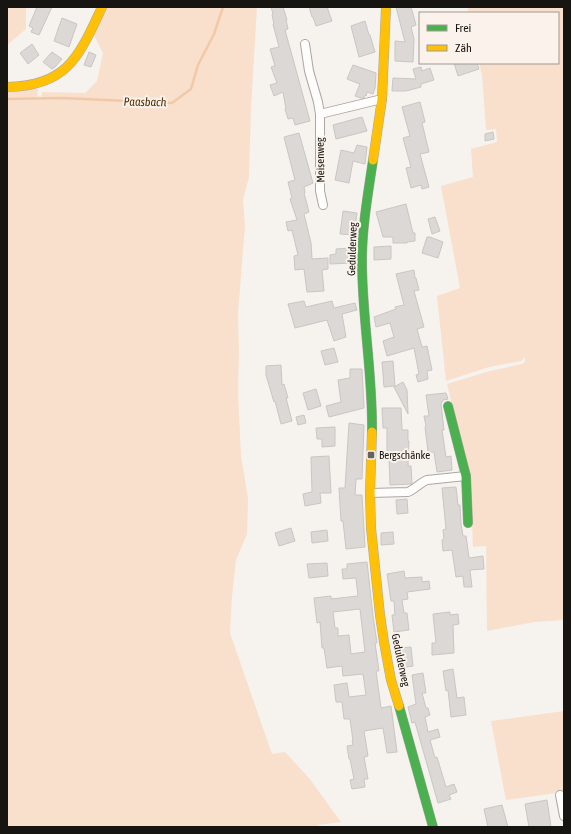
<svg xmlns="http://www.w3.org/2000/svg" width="571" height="834" font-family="'Asap Condensed',sans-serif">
<rect width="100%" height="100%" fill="#f6f2ee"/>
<!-- green -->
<path fill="#f8e0cc" d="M7,7H26V29L7,45Z
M106,7H257L251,108L249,177L243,200L245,226L238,313L239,349L238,393L241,456L248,498L247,534L236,560L232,596L230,633L272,754L285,752L309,778L341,822L318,825V827H7V92L38,89L37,96L41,97L42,92L85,93L97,81L103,53L93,33Z
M467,7H564V620L534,622L487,631L486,546L473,547L470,476L447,384L490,371L522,364L525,362V357L521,361L489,367L446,381L437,296L460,288L441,186L473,177L471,149L497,142L496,129L486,130L482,75L479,63H558V13H469Z
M564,711V792L506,800L491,721Z"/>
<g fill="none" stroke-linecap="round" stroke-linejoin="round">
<!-- stream -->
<path stroke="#f2c9a7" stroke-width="2.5" d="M7,99L62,98L172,103L191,89L198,65L214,34L223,7"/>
</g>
<!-- building -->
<path fill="#dbd8d5" stroke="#c9c6c3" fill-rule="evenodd" d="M37,7H52L39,35L31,32L33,28L29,26Z
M271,7H283L287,20H286L288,29L285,30L310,121L295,125L293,118L288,119L285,109H286L283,92L274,96L270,85L277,83L271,67L275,66L270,49L279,47L273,24H274L272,15L273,14Z
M309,7H327L332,21L316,26L313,17H312Z
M396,7H411L416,25L411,27L414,39L413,62L395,61V41L405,42Z
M62,18L77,24L69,47L54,41Z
M365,21L369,35H370L375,52L359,57L351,26Z
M32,44L39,55L28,64L20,53Z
M52,52L62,59L55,67L52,69L43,62Z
M89,52L96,55L91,67L84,65Z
M454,63H477L479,69L458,76Z
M353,65L376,73L375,88L373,94L367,92L366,96L365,95L364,98H361L355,96L360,84L347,79Z
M421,67L422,71L430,68L434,80L421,84V87L406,91H392L393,78L416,79L413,69Z
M420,102L425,122L422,123L429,152L420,154L429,187L422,189L421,185L411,188L406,168L411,167L403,138L410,136L402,107Z
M362,117L367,131L336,139L333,125Z
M493,132L494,139L485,141V134Z
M299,133L313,183L304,187L305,193H304L309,212L304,214L311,243L312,259L328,258V269L322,270L324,291L307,292L304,269L295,270L294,256L298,255L292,230L288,231L286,222L297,220L290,199L292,198L288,182L295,180L284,137Z
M357,145L367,147L365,164L353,161L349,183L335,180L341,150L354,153Z
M406,204L413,233H415V241L407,242V243H393V237H383L376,212Z
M343,211L357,213L354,235L340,234Z
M435,217L440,231L432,234L428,219Z
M427,237H430L443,242L438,258L422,253Z
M391,246V259L374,260V247Z
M350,248V263L330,264V255L336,254V249Z
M414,270L415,278H416L419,290L414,291L424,327L417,329L422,347L427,346L432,370L427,371L428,379L418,382L416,375L419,374L414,348L387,356L383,341L394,337L390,323L376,327L374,317L396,309L395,307L404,305L396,274Z
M304,301L306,307L332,301L334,308L355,303L357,310L342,314L346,337L334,341L327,320L295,328L288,304Z
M334,348L338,362L325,365L321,351Z
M393,361L395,386L384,387L382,362Z
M281,365L282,385L284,384L288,398H286L292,421L281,424L275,401L274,402L266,375V366Z
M350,369H362L364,408L329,417L326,406L341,402L338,380L350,378Z
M403,382L407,390L408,414L394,387Z
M316,389L321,406L308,410L303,393Z
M446,393L448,399L443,400L441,404L444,430H442L446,457L451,456L452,470L437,472L434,452H428L425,427L426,426L424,416H429L426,395Z
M382,408H401L402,430H408V441H409L408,466H411L412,484H411L390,485L389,458H387V428H383Z
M304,415L306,423L298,425L296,417Z
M349,423L364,425L362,479H356L355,495H362L365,547L346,549L343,521H341L339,488H345Z
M335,427V446L322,447V439H317L316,428Z
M329,456L331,493H320L321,503L305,506L303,494L312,492L311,457Z
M456,487L458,505H460L461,524L463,536H466L469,558L483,556L484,569L470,570L472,587H464L463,576L456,577L452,550L443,551L442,540L444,539L443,530L446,529L442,488Z
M407,499L408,513L397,514L396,500Z
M291,528L295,541L279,546L275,533Z
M327,530L328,541L312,543L311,532Z
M393,532L394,544L381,545V533Z
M367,562L373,616L377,643H375L379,671H376L381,708L391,706L397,752L387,753L383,728L364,731L368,756L364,757L368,779H364L365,787L352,789L350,780L354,779L350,759H349L347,746L353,745L352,741H353L350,719H344L342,702H336L334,685L347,683L349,697L366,695L363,674L343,676L342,666L327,668L324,648H322L320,622L317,623L314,598L331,596V599L358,596L356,578L343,579L342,569H347V564ZM360,609L365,652L351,654L349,635L338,636V628H335L333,612Z
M327,563L328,576L309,578L307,564Z
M404,571L405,578L422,577V582L429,581L430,589L407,592L408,599L402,600L404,613H407L409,630L394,632L392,615H395L394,601H391L387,574Z
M450,612V615L458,614L459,624L453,625L454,653L432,655V643H436L433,614Z
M411,647L413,666L401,668L399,648Z
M453,669L457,698L464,697L466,715L451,717L448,690L446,691L443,671Z
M423,673L426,693H422L426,708H428L430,715L425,717L428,732L438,729L440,737L430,740L435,758L437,757L446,787L454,784L457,792L449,795L451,799L438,803L415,722L412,723L408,707L416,704L412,675Z
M547,800L551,827H529L525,804Z
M502,805L508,827H488L484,809Z"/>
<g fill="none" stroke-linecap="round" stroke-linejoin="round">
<!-- street casing -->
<g stroke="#aaa7a4" stroke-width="10">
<path id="street" d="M305,44L309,71L318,102L320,114V191L323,205
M320,114L382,99
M370,493L408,492C415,489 420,483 427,480L466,476
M560,795L564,816"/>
</g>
<!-- fast casing -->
<g stroke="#aaa7a4" stroke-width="10">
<path id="fast" d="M448,406L466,476L468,523
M372,432C373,375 362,318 362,261C362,227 368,194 373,160
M399,706L433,827"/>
</g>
<!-- slow casing -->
<g stroke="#aaa7a4" stroke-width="10">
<path id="slow" d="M7,87C68,86 79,56 102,7
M373,160L382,99L386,7
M372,432L370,493L371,528L380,615L384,642L391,680L399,706"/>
</g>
<!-- street -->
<use href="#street" stroke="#fefdfc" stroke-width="8"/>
<!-- fast -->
<use href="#fast" stroke="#4caf50" stroke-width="9"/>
<!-- slow -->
<use href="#slow" stroke="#ffc107" stroke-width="9"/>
</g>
<!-- markers -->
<rect fill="#65625f" stroke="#faf2eb" stroke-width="1.5" x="367" y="451" width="8" height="8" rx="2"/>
<g text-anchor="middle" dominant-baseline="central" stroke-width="4" stroke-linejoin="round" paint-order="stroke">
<!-- street labels -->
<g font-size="11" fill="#171512" stroke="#faf2eb">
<text transform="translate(320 160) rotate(-91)">Meisenweg</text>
<text transform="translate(352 249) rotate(-88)">Gedulderweg</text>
<text transform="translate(401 660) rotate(78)">Gedulderweg</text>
</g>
<!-- poi labels -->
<g font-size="11" fill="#171512" stroke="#faf2eb" text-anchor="start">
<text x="379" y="455">Bergschänke</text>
</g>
<!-- water labels -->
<g font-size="12" font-style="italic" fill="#502c05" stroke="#faf2eb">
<text transform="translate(145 102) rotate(1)">Paasbach</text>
</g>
</g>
<!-- border -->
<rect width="571" height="834" fill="none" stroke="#171512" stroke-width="16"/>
<!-- legend -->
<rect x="419" y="12" width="140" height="52" fill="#faf2eb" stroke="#9f9a94"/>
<rect x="427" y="25" width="20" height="6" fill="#4caf50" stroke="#9f9a94"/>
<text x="455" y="32" font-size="12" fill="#171512">Frei</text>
<rect x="427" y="45" width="20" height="6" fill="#ffc107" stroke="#9f9a94"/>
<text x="455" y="52" font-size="12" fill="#171512">Zäh</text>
</svg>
